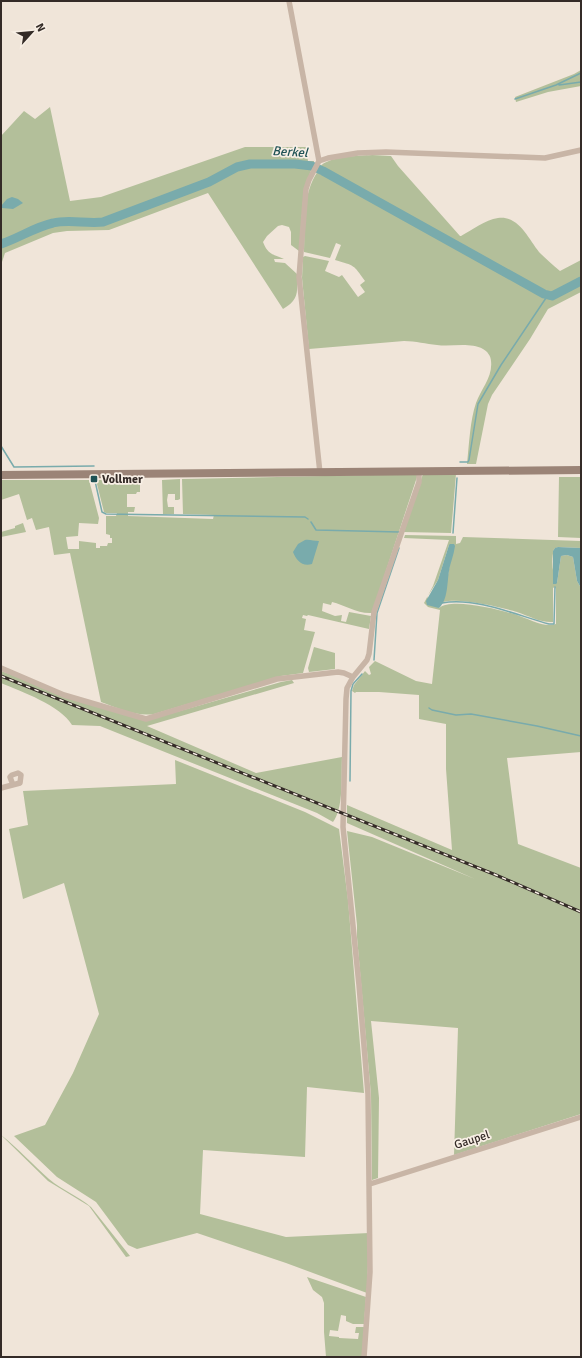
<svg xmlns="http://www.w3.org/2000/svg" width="582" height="1358" font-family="Signika,sans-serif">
<rect width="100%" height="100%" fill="#f0e5d9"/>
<!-- green -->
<path fill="#b3bf9a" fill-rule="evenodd" d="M581,70V86L548,92L516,102L515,97L574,74Z
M50,107L70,201L101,197L245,147H306L308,161H314V165L296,163H248L237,166L204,182L113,217C93,224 76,218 55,221C36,223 19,236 1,242V136L24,111L35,119Z
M372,155L391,156L398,166L460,236H461C472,230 485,220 498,218C520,215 529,241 541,254C547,260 553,265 560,271L581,260V280L552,295L543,292L320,167C328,156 358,156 372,155Z
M251,165H296L312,168L304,189L299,251L291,245V232L289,227L282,225L278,226L267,236L263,242C268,255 273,254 284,259H274L275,262L285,263L297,274C297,291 300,299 283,309L208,193L109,230L67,231L53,233L5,253L1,265V245L50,225L71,223L102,224L205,185C221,178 234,169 251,165Z
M318,171L544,295L552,296L581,282V292L548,309L530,339L492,395L488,404L476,464H467C469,446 470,420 476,403C481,389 493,377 491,361C491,356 487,351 483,349C470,342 451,347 437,345C426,344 416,341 404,341L309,349L302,278L303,257L305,256L329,261L325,271L339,277L342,275L358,297L365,292L360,285L365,281C353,264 355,266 335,260L341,245L336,243L330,258L304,252C305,225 302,194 318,171Z
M418,474L372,613C357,614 345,605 332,602L331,605L323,603L322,611L335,616L342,615L341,621L346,622L349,612L371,616L369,629L308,615L307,616L303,615L302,618L306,619L304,630L315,632L303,673L281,676L154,714C136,717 118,708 101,702L70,553L54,555L49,527L36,530L32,518L27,520L19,494L1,500V480H89L99,518L98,524L79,523L78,536L66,537L68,549H79V541L96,543V548H100V546H107L108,543H112V538H110V535L106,534V516H116L117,513H106L104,512L96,480H140V492H137L136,494H127V507H135L134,512H128V516L213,519L214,515L183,514L182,479Z
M423,474H456L451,533L403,532Z
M559,477H581V538L558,537Z
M180,479V499L178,500H175V494H168L167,500L168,507H174V514H163L162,480Z
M23,523L26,532L1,537V532L15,528V526Z
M405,535L456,536V544L460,543L463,537L581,541V548L558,547L554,549C551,560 552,573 557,583L561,556L567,555L573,557L577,581L581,588V752L507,758L518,844L581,868V1114L454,1155L458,1028L371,1021L379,1098L378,1178L372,1180L371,1095L357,937V925L347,831L372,837L475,879L347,823V805L452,850L446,769V724L419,719V695L379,692H356L355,693L352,691L354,685L365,671L369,675L371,674L369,667L375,661L416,681L432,684L440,610L428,607L424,603L433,586L449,540L404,538ZM449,545L450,564L443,602C459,597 501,607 517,612C529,616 541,623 553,622V588L555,587L556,589V624C544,628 529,619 517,615C501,610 452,597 439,608L427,597L438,580Z
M314,647L335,653V669L309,672L308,668Z
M1,671L145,721L281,682L292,680L294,683L147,726L256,773L342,757C341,776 344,808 333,822L317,813L100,726L72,725C60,705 22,692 1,683Z
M175,760L305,812L339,829L348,900L364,1093L307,1087L305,1157L203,1150L200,1214L286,1237L369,1233L367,1293L286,1263L197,1233L137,1249L128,1245L96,1202L57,1177L14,1136L45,1125L73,1073L99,1014L64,883L23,899L9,829L28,825L23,791L176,784Z
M1,1135C18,1148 33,1165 49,1179C62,1190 78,1196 91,1207L130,1256L126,1257L89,1206L48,1181Z
M307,1277L366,1297L364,1324H353L346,1321V1316L341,1315L338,1331L330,1330L329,1336L339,1337V1338L358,1339L359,1333H355L356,1327H365L363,1357H326L324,1332V1303L322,1297L313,1290Z"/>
<!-- water -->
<path fill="#79abac" d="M12,197L18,199L23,203L13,209L2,208L1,206L7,199Z
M305,540C309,539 314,541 319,541L312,564C302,567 296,560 293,552L298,544Z
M450,544H454L455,546C454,555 450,563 449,571C447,583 448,600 439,608L427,605L426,601L438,580L449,545Z
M558,547L581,548V588L577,581L573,557L567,555L561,556L557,583L556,584H553V551L555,548Z"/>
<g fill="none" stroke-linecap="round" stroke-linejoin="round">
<!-- stream -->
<path stroke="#79abac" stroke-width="1.5" d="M559,85L581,82
M515,99L556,85L581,73
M1,446L14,467L94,466
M460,462H468L469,460L478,404L501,365L548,295
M95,481L102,512L106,514L305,517L308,519
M311,522L316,530L399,532
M453,533L457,478
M442,603C476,597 516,615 549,624H554L555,587
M374,660L377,613L399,548
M429,708L432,710L456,715L471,714L537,726L581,736
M350,781L351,691L353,684L362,674"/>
<!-- river -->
<path stroke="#79abac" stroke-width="9" d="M1,244C19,238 35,227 53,223C69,219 86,224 103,222L209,182L237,167L250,164H295L312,166L323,171L544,294L552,296L581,281"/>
<!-- minor -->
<path stroke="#c8b5a6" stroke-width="5.5" d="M289,1L319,161L309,180L306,189L299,277L320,473
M319,161L328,158L358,153L386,152L545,158L581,150
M1,668L64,695L146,719L277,679L338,672L344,673L353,677
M1,788L20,783L21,775L18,773L12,775L10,777L13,785
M370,1184L581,1117
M364,1357L370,1272L368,1094L359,985L343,827L346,699L347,688L353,677L367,660L369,654L374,612L419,482V472"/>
<!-- secondary -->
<path stroke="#9b8477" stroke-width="8" d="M1,475L581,470"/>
<!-- rail casing -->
<g stroke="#342b27" stroke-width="3">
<path id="rail" d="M1,676L496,875L581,912"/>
</g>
<!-- rail -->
<use href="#rail" stroke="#f8efe5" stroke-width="1.5" stroke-dasharray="4.5" stroke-linecap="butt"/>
</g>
<!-- markers -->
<rect fill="#1e5154" stroke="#f8efe5" stroke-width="1.5" x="90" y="475" width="8" height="8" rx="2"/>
<g text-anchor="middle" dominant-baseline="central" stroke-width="3.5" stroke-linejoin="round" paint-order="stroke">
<!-- poi labels -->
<g font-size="12" font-weight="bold" fill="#342b27" stroke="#f8efe5" text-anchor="start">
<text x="102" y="479">Vollmer</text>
</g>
<!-- street labels -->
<g font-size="12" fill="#342b27" stroke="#f8efe5">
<text transform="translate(472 1140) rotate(-18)">Gaupel</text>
</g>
<!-- water labels -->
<g font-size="13" font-style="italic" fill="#1e5154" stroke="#f8efe5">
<text transform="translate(290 152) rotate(3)">Berkel</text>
</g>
</g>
<!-- border -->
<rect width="582" height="1358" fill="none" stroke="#342b27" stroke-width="4"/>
<!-- north arrow -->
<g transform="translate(32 32) rotate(63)" stroke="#f8efe5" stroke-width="3" paint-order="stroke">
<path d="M0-3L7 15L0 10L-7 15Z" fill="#342b27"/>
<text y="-6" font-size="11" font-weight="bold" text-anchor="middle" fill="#342b27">N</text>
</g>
</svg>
